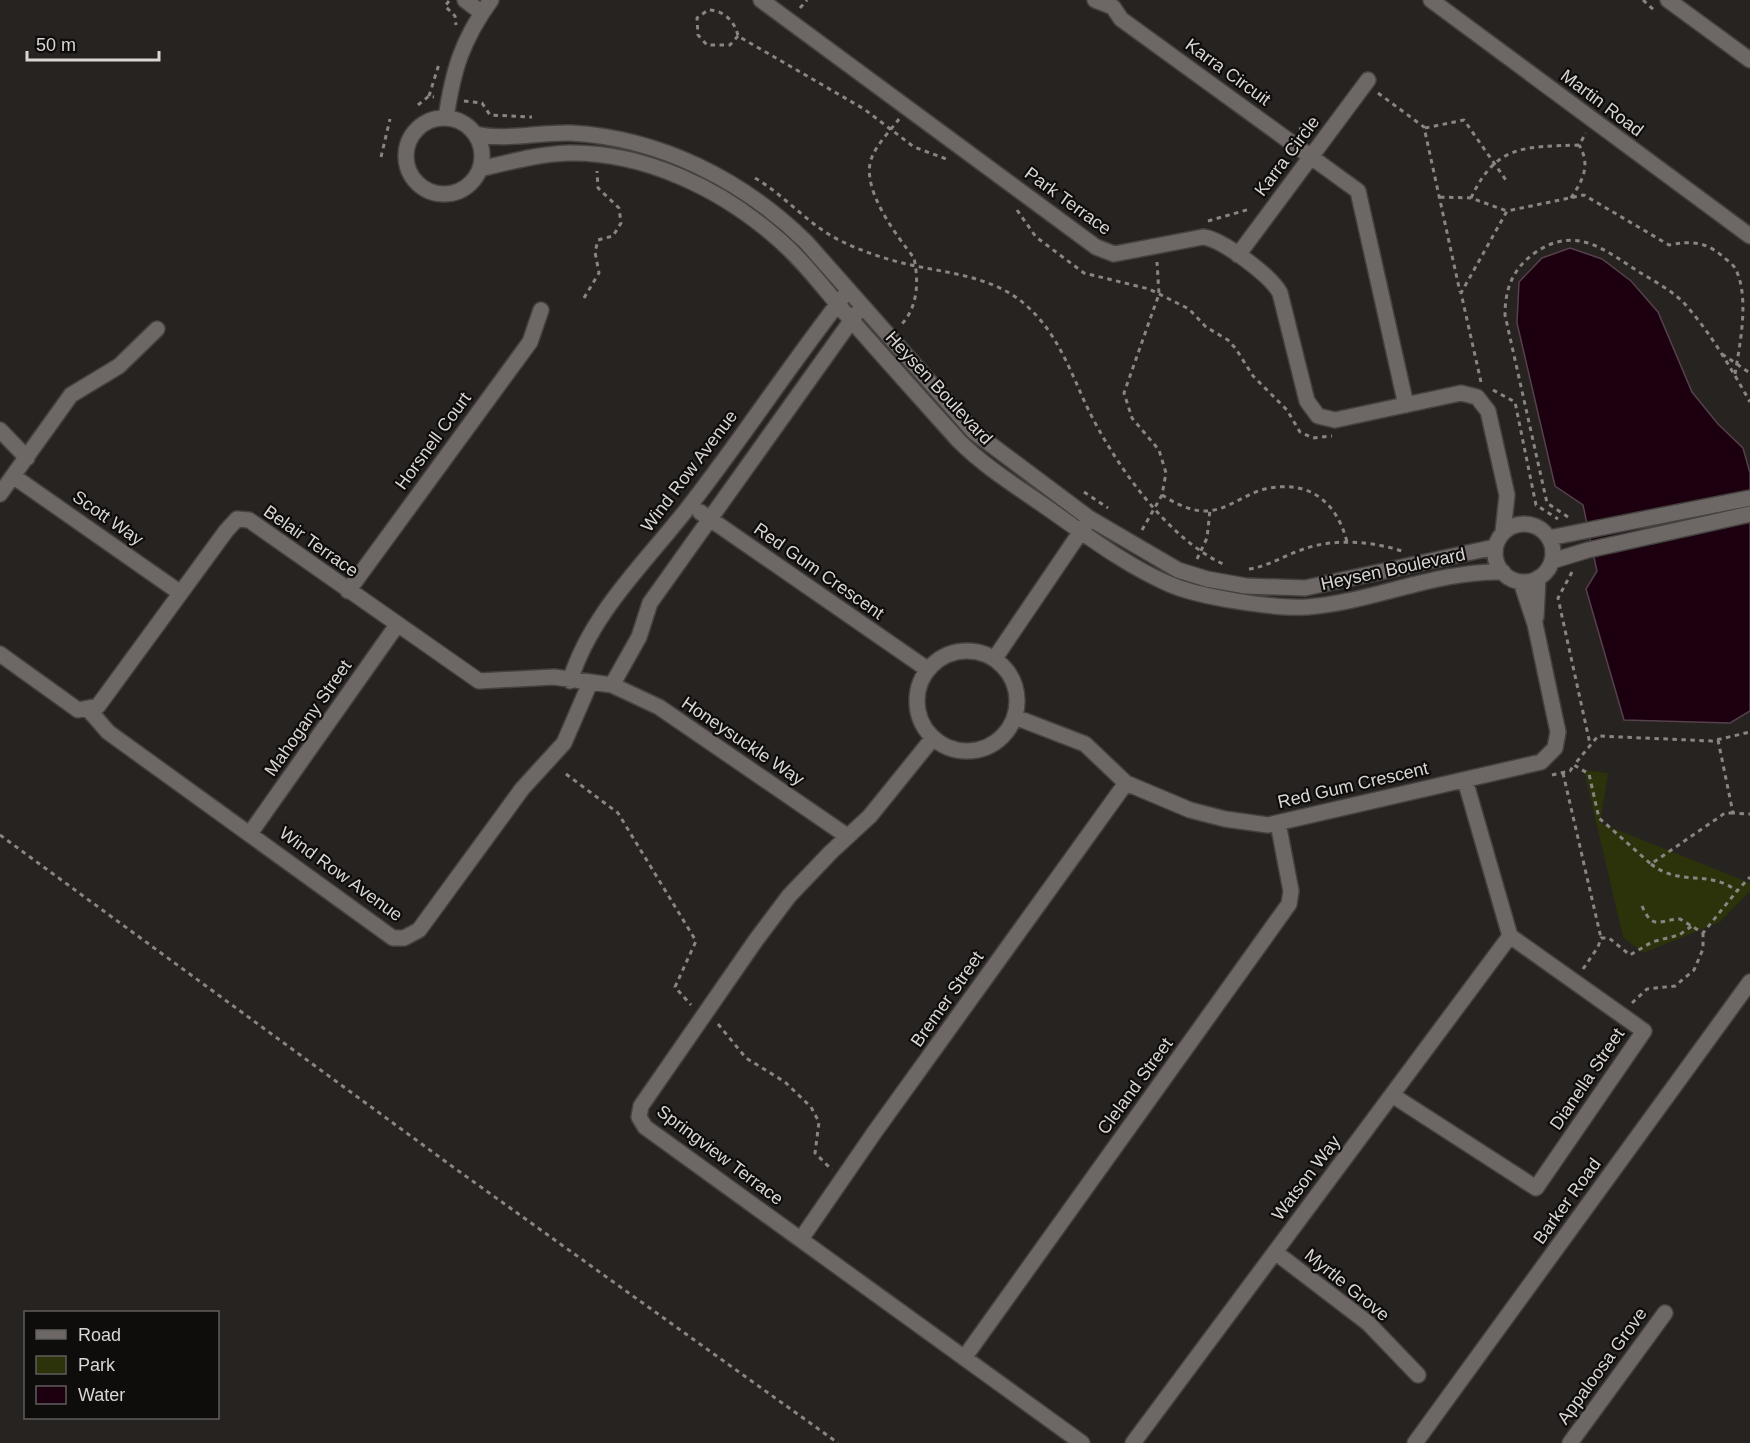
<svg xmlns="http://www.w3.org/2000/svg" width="1750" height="1443" font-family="Helvetica,sans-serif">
<rect width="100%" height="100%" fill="#272321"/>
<!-- green -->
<path fill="#2c330b" d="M1584,770L1608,773L1600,823L1750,883V891L1720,922L1643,953L1623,937Z"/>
<!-- water -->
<path fill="#1c0010" stroke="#55404b" stroke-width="1.5" d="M1570,248L1602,259L1631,281L1658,312L1692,392L1718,424L1743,448L1750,473V711L1730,723L1624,720L1586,589L1597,571L1583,505L1555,486L1517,323L1519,282L1542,258Z"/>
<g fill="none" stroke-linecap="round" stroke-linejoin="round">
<!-- minor casing -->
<g stroke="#44413f" stroke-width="18">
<path id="minor" d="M465,0L482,13
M761,0L1096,247L1114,254L1203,237C1222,239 1271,276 1280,293L1307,401L1318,416L1335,420L1461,393L1477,397L1488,411L1507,495L1503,532
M1095,0L1113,7L1121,19L1358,191L1406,405
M1431,0L1750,236
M1668,0L1750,60
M446,118C453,70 462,40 491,0
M406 156a38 38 0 1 1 76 0a38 38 0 1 1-76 0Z
M475,134C506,141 539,132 571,133C660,138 743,180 806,242L974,432L1089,518L1178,570L1207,579L1246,586L1305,588L1495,547
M480,169C510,162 538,154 569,153C645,152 721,189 777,238C805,262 828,294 853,322C888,362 924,402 959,441C985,467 1016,486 1046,507C1085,534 1125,565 1169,584C1198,597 1275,609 1307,607C1373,602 1437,570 1503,572
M1238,255L1368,80
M0,430L27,458
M13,476L179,592
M0,494L71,395L119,366L157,329
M700,512L927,669
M1495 553a29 29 0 1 1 58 0a29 29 0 1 1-58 0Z
M1549,538L1750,498
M1552,561L1588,550L1750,514
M348,591L530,342L541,310
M1536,617L1538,578
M917 701a50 50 0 1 1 100 0a50 50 0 1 1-100 0Z
M0,654L78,710L98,706L226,531L237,519L249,520L479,681L554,677L612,685L659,707L847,836
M995,658L1086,524
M570,681C591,612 648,560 691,504C743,437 790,365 843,297
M612,685L639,637L650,603L856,314
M88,709L108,732L393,938H404L419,930L522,789L564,743L590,683
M1015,717L1085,744L1126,783L1190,810L1225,819L1268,825L1541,762L1555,748L1558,732L1535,624L1521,582
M933,738L870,816L831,852L789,896L756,940L641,1106L639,1117L645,1127L1082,1443
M251,832L397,625
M1392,1095L1536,1188L1644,1031L1510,936L1465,780
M801,1239L874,1133L1126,783
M1275,1252L1368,1323L1418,1375
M964,1358L1289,904L1291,891L1278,823
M1133,1443L1510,936
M1415,1443L1750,982
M1570,1443L1665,1313"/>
</g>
<!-- path -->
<path stroke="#888583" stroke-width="3" stroke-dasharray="4.5 4.5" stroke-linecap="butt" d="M1643,0L1654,10
M449,1L445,6L455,16L456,25
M800,8L807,0
M738,36L730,45H707L698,35L697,18L708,10C723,10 735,21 738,36L864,109L914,147L949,160
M1378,93L1424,127L1460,292
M429,96L439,64
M464,101L482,103L490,115L532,117
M418,105L429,96L434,97
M899,119C890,131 877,144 872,157C859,187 897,236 914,258C919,282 918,308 900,326
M1425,128L1464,120L1508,183
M1299,129L1314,127
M381,157L390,119
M1279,171L1281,160L1279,154
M755,178C786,196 810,227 843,242C864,252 888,260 911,265C952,274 997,277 1029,308C1059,336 1071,373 1088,409C1115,464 1166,537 1223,564
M1440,197L1471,198L1507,211
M1471,198C1496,144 1525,147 1579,145L1586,133
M1571,198C1583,180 1591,165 1579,145
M1017,210L1036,237L1084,273L1149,289L1189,309L1206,327L1228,340L1236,349L1253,376L1287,410L1300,432L1313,438L1332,436
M1208,221L1250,209
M584,298L599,273L595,252L598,240L613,236L621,223L619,208L598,188L597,171
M1722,354L1750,373
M1481,382L1461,293L1507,211L1584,195L1669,245C1690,241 1704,241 1721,255C1725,259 1732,263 1735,268C1750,296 1740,344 1735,374
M1493,390L1515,402L1536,505L1558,519
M1084,492L1108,508
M1162,495C1175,503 1189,511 1205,511C1227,511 1244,494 1265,489C1309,479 1337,502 1347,542
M1568,517L1547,503L1505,315C1505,288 1513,268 1536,252C1576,225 1605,250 1639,272C1654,281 1671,290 1684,303C1710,332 1731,368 1750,402
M1142,530L1162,495L1166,473L1159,450L1132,418L1124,393L1159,294L1157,262
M1197,559L1207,538L1210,510
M1249,569C1269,566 1283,556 1301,550C1332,538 1371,541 1402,551
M1572,572L1558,598L1590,744
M1718,740L1733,813L1750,814
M1563,773L1601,938
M566,774L618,813L696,941L675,987L691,1005
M1552,775L1570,771L1574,765
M1733,813H1725L1651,864L1599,818L1589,774L1574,765L1598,736L1712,741L1750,732
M0,835L453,1167L838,1443
M1651,864C1680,887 1708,869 1737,891L1750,877
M1642,906C1653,931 1658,920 1680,919L1703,933L1737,891
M1583,969L1598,947L1601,938H1609L1630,955L1652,942L1679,935L1692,926
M1632,1003L1647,989L1675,986L1694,970L1703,949V933
M718,1024L746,1058L785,1082L811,1107L819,1122L815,1153L832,1170"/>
<!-- minor -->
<use href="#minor" stroke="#6d6865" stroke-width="15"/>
</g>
<g text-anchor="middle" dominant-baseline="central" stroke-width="4.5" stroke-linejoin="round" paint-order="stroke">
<!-- street labels -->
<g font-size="18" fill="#d9d6d4" stroke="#0f0d0c">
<text transform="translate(1228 72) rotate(36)">Karra Circuit</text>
<text transform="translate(1602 103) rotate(37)">Martin Road</text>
<text transform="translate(1287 156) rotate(-53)">Karra Circle</text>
<text transform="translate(1068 201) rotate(36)">Park Terrace</text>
<text transform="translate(939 388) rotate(47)">Heysen Boulevard</text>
<text transform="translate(433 441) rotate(-54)">Horsnell Court</text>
<text transform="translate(689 471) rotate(-53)">Wind Row Avenue</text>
<text transform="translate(108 518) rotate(35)">Scott Way</text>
<text transform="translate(311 541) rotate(35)">Belair Terrace</text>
<text transform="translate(1393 569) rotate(-12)">Heysen Boulevard</text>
<text transform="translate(819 571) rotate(35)">Red Gum Crescent</text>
<text transform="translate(308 718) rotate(-55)">Mahogany Street</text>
<text transform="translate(743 741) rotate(34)">Honeysuckle Way</text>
<text transform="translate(1353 785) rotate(-13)">Red Gum Crescent</text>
<text transform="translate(341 874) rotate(36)">Wind Row Avenue</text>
<text transform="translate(947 999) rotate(-55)">Bremer Street</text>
<text transform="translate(1587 1079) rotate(-56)">Dianella Street</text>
<text transform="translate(1135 1086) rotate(-54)">Cleland Street</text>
<text transform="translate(720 1155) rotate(37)">Springview Terrace</text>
<text transform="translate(1306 1178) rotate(-53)">Watson Way</text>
<text transform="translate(1567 1201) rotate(-54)">Barker Road</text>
<text transform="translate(1347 1285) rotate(39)">Myrtle Grove</text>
<text transform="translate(1602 1366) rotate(-54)">Appaloosa Grove</text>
</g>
</g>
<!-- legend -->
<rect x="24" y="1311" width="195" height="108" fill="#0f0d0c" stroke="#605d5c" stroke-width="1.5"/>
<rect x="36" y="1330" width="30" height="9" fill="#6d6865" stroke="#605d5c" stroke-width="1.5"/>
<text x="78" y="1341" font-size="18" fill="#d9d6d4">Road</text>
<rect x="36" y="1356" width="30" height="18" fill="#2c330b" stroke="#605d5c" stroke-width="1.5"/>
<text x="78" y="1371" font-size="18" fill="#d9d6d4">Park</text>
<rect x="36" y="1386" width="30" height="18" fill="#1c0010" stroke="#605d5c" stroke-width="1.5"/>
<text x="78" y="1401" font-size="18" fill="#d9d6d4">Water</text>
<!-- scale -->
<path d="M27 51v9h132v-9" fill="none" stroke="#d9d6d4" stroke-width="3"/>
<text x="36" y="51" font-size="18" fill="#d9d6d4" stroke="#0f0d0c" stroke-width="4.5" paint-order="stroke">50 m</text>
</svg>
